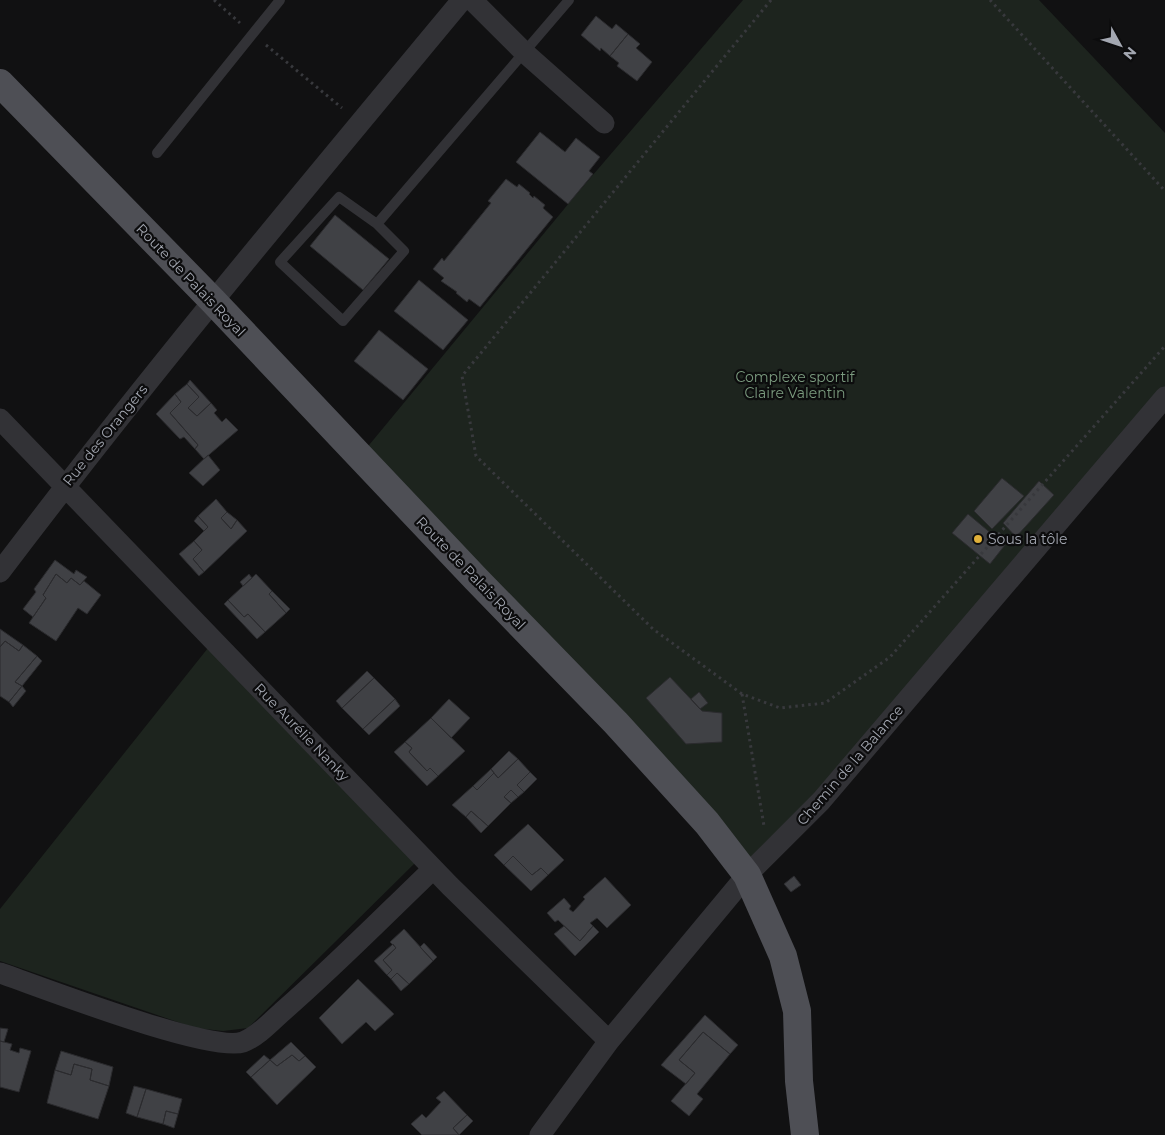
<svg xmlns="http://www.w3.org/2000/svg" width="1165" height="1135" font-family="Montserrat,sans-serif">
<rect width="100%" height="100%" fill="#111112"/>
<!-- green -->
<path fill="#1d241e" d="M743,0H1039L1165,133V396L747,875L360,456L574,197Z
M208,648L415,863L248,1028L223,1031L195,1028L0,961V909Z"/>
<!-- building -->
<path fill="#404145" stroke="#2b2b2e" d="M596,16L612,29L616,24L628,34L610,56L601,48L600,51L581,35Z
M628,34L640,44L636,48L652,62L637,81L617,66L619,63L610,56Z
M540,132L565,152L576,138L600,157L589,171L593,174L568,204L516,162Z
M506,179L517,187L519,184L530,193L529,194L533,198L534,196L545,205L543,208L553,217L480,307L469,299L467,302L456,293L457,292L441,281L444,278L433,269L442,258L444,261L491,203L488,201Z
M335,215L389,259L363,290L310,246Z
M419,280L468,320L443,350L394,311Z
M379,330L428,369L403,400L354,361Z
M190,380L211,403L197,416L188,408L199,397L187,384Z
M187,384L199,397L188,408L197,416L211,403L217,410L214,413L222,422L226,418L238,430L204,459L195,449L198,445L170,413L181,402L175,394Z
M175,394L181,402L170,413L198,445L195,449L184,437L180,439L156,414Z
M208,455L220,470L203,486L189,473Z
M1002,478L1024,496L992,529L974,511Z
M1039,481L1054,495L1016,537L1003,523Z
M216,499L227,512L221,518L231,529L237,520L247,531L204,572L193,559L202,550L194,541L208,527L198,516Z
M227,512L237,520L231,529L221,518Z
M968,514L1005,545L990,564L952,533Z
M198,516L208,527L204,531L194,521Z
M194,541L202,550L193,559L204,572L199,576L179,554Z
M55,560L74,574L76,570L87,577L80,585L71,578L67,583L56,574L43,595L46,598L33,617L23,609L36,592L34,589Z
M56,574L67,583L71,578L80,585L84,581L101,595L87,614L78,608L56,641L29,623L46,598L43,595Z
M249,574L252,578L243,586L240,582Z
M256,574L272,591L269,594L286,613L265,632L248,614L244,617L228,600Z
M272,591L290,609L286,613L269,594Z
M228,600L244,617L248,614L265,632L257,639L224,604Z
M0,629L23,645L19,651L5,641L0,647Z
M5,641L19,651L23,645L37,656L15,682L22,686L9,702L0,696V647Z
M37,656L42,661L22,686L15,682Z
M367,671L374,678L342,708L336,701Z
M670,677L702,711L722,713V742L686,744L646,698Z
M374,678L395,699L363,729L342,708Z
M22,686L26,691L13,707L9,702Z
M699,692L708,703L700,709L691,699Z
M395,699L400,706L369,735L363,729Z
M449,699L470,718L451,738L431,718Z
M431,718L465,751L438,776L430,768L427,771L409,752L412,748L405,742Z
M405,742L412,748L409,752L427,771L430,768L438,776L427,786L394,752Z
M509,751L518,759L498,778L491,769Z
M518,759L530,772L517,785L524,792L518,797L511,790L504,797L511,803L488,826L471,811L466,817L452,805L473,786L477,790L494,773L498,778Z
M491,769L494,773L477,790L473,786Z
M530,772L537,779L524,792L517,785Z
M511,790L518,797L511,803L504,797Z
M471,811L488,826L481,833L466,817Z
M528,824L564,860L548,875L541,868L532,875L513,856L504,865L494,855Z
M513,856L532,875L541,868L548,875L531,891L504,865Z
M794,876L801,885L791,892L784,884Z
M605,877L631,905L607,928L597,918L590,923L593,926L580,941L558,920L555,922L547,913L564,898L571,906L569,909L573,912L585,899L583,897Z
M564,926L580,941L593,926L599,932L575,956L554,934Z
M404,929L433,961L409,984L397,973L391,979L387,975L392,970L383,960L396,948L390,942Z
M424,943L437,957L433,961L420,947Z
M393,944L396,948L383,960L392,970L387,975L374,961Z
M397,973L409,984L401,991L391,979Z
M358,979L394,1014L375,1031L366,1022L342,1044L319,1018Z
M705,1015L738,1045L730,1054L703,1032L679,1060L695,1073L686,1084L661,1065Z
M0,1028L8,1029L4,1042L0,1041Z
M703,1032L730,1054L697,1094L703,1099L689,1116L671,1101L695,1073L679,1060Z
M0,1041L12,1044L10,1050L19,1053L20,1048L31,1051L19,1092L0,1087Z
M291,1042L305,1056L299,1061L292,1055L277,1066L270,1060Z
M61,1051L113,1067L109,1086L90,1080L92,1069L74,1064L71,1075L55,1070Z
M264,1055L270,1060L251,1077L246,1072Z
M292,1055L299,1061L305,1056L316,1067L277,1105L251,1077L270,1060L277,1066Z
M74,1064L92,1069L90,1080L109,1086L98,1119L47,1103L55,1070L71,1075Z
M134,1086L146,1089L137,1117L126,1113Z
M146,1089L182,1099L178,1114L166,1111L163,1124L137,1117Z
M444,1091L467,1115L453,1128L459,1135H422L411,1124L422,1114L426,1118L441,1102L436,1098Z
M166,1111L178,1114L174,1128L163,1124Z
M467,1115L473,1121L459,1135L453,1128Z"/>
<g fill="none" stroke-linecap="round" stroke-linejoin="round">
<!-- path -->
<path stroke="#38393d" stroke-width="3" stroke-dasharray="2.5 4" stroke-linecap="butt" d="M214,0L240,23
M771,0L462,376L476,456L653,629L742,694L780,708L825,703L890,657L1165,346
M990,0L1165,191
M266,45L342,108
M742,694L764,826"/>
<!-- service -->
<path stroke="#323236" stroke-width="10" d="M157,153L280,0
M377,224L339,197L280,262L343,321L404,251L377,224L569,0"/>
<!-- minor -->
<path stroke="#323236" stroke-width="21" d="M472,0L525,53L604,123
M0,419L450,886L609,1041
M0,572C148,376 305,189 462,0
M0,973C41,987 210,1053 243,1042C257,1037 271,1022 282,1012C334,967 383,917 433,869
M540,1135L609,1041L747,875L821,801L1165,397"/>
<!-- primary -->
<path stroke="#4e4f55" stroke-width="28" d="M0,83L213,301L476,579L616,723L707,823L747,875L783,956L797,1011L799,1081L805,1135"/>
</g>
<!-- markers -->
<circle fill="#e0b03a" stroke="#0c0c0d" stroke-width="2" cx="978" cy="539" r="5"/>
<g text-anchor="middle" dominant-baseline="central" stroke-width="4.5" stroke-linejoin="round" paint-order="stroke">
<!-- street labels -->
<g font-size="14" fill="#a3a7b1" stroke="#0c0c0d">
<text transform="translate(191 280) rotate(46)">Route de Palais Royal</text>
<text transform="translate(105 435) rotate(-51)">Rue des Orangers</text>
<text transform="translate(471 573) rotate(46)">Route de Palais Royal</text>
<text transform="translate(302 732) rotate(46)">Rue Aurélie Nanky</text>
<text transform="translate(850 765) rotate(-49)">Chemin de la Balance</text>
</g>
<!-- park labels -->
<g font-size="14" fill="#7b9b7f" stroke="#0c0c0d">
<text x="795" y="377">Complexe sportif<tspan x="795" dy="16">Claire Valentin</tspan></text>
</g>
<!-- poi labels -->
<g font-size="14" fill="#a3a7b1" stroke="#0c0c0d" text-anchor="start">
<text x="988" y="539">Sous la tôle</text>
</g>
</g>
<!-- north arrow -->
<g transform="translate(1120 45) rotate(130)" stroke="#0c0c0d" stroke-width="4" paint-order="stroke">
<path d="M0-4L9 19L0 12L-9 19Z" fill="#a3a7b1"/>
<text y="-8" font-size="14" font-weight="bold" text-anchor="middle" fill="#a3a7b1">N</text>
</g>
</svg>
